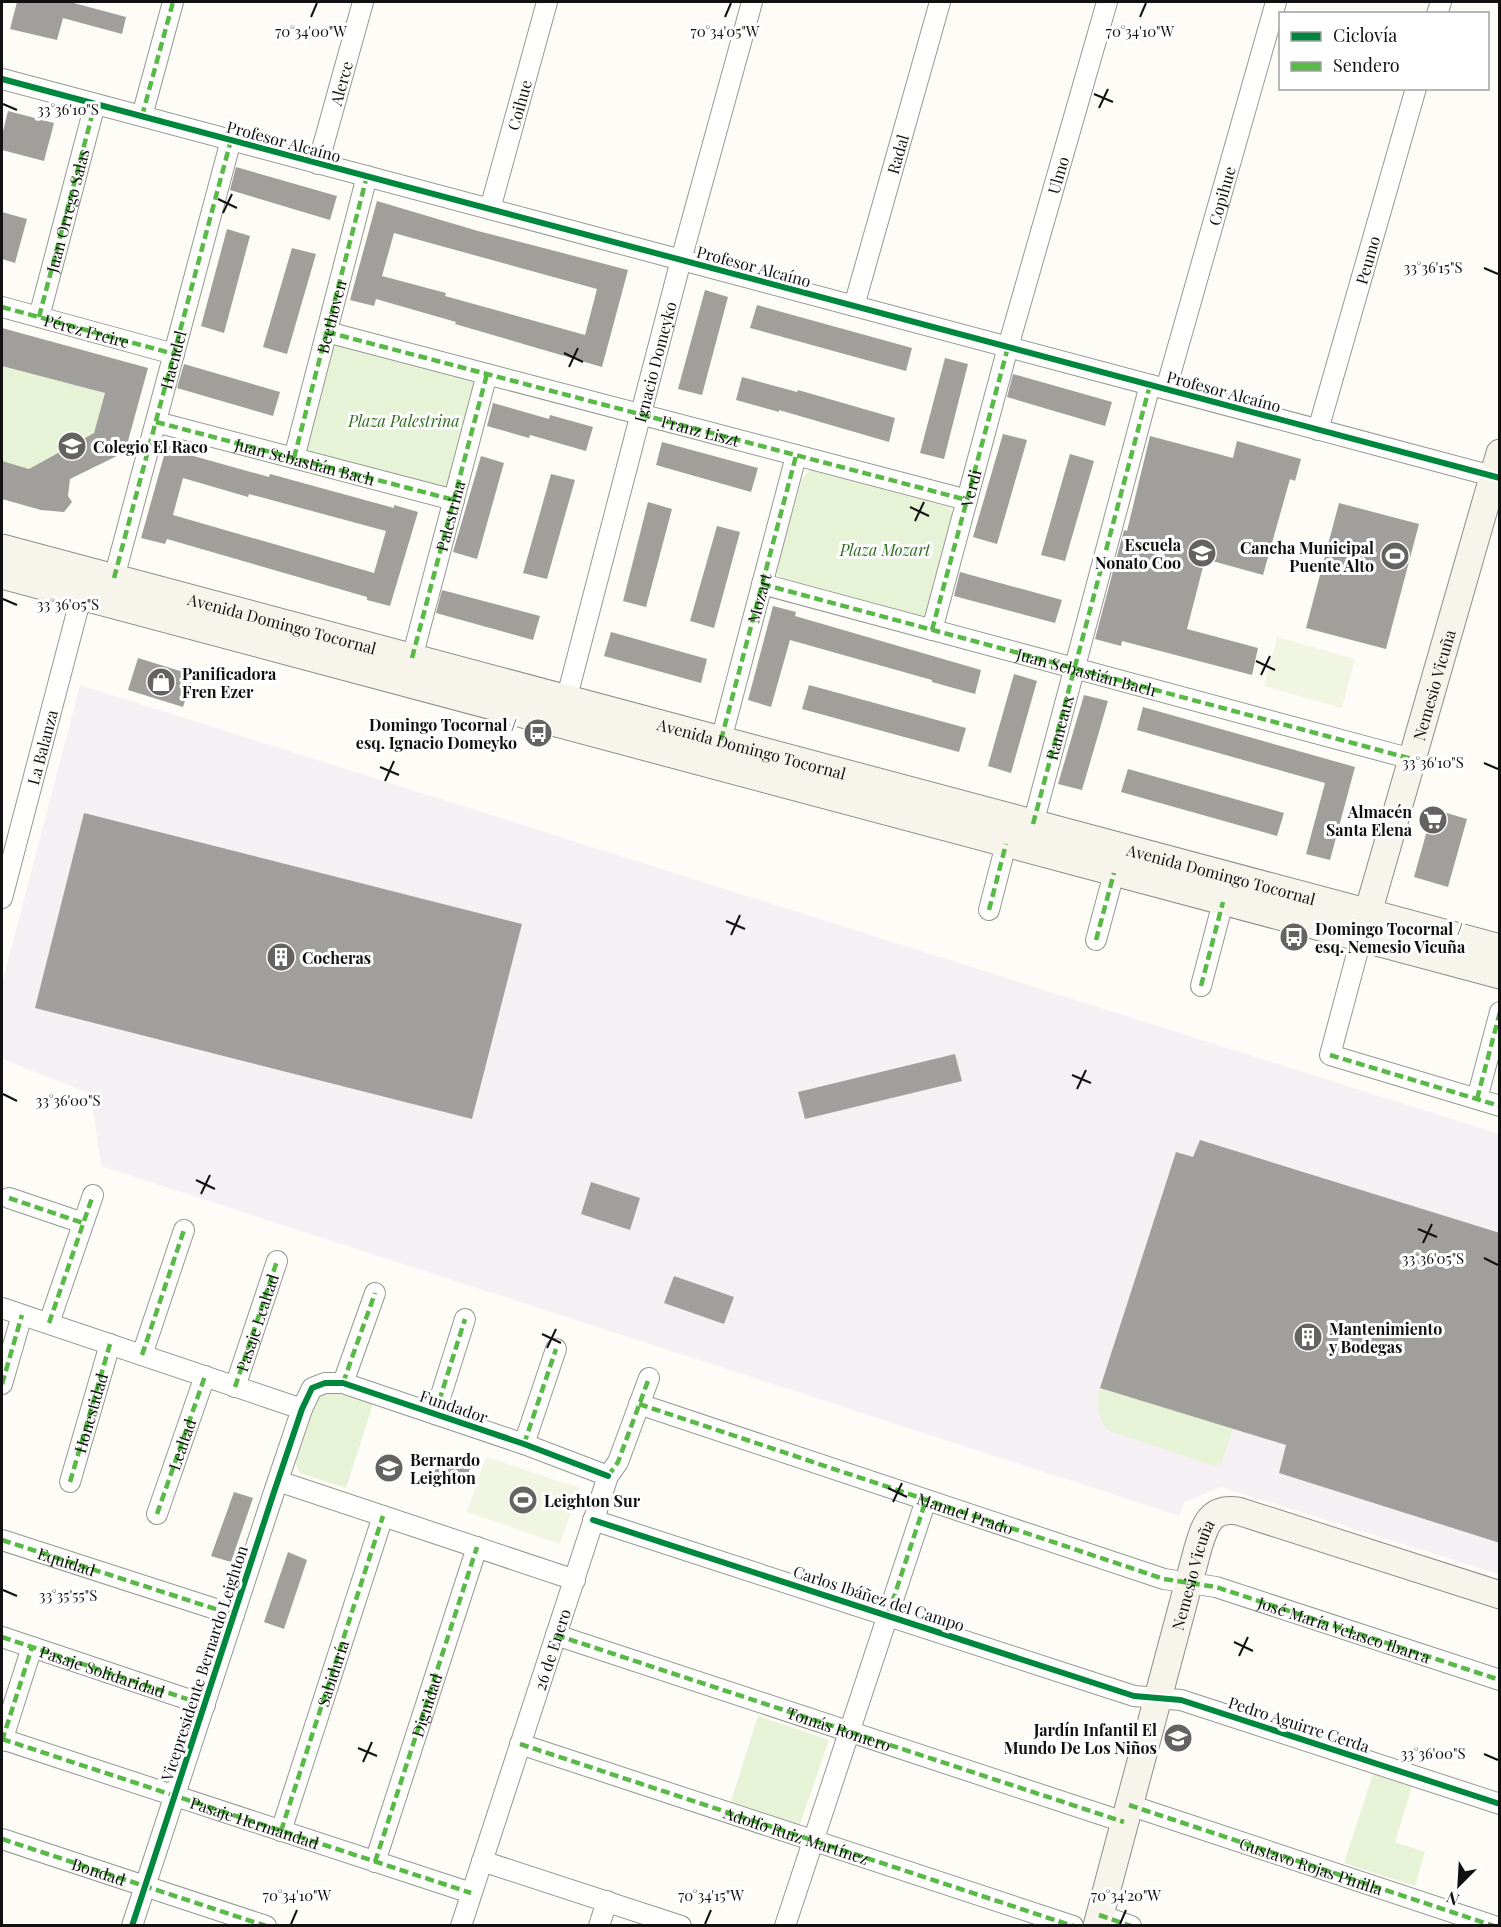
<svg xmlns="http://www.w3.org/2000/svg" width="1501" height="1927" font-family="'Playfair Display',serif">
<rect width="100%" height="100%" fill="#fdfcf7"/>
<!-- industrial -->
<path fill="#f5f0f3" d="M80,685L1499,1134V1574L1221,1487L1184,1502L1180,1516L101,1166L91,1094L2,1059V984Z"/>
<!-- green -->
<path fill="#e7f3d7" d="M339,340L472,376L476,386L448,490L306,456L303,446L330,344Z
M2,366L105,393L94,433L29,469L2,461Z
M810,470L949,507L956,516L932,612L920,618L784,580L775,573L802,479Z
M330,1387L374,1401L346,1488L300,1473L294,1460L316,1395Z
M1100,1388L1233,1428L1221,1464L1213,1466L1108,1430C1098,1417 1096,1404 1100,1388Z
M758,1716L829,1740L799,1827L730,1804Z
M1373,1774L1412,1787L1395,1842L1425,1852L1415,1886L1344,1863Z"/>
<!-- pitch -->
<path fill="#f0f6e1" d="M1277,637L1355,659L1342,708L1264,686Z
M486,1457L579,1488L560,1544L467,1512Z"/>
<!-- building -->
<path fill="#a19f9c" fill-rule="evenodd" d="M17,2H70L126,17L122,34L63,18L57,40L10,29Z
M8,111L54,123L44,161L2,150V135Z
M236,167L337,196L330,220L230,190Z
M377,201L478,231L628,270L602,367L455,324L456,322L376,299L374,306L350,300ZM394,233L597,289L585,335L445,296L446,293L382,276Z
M2,212L27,219L15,263L2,259Z
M227,229L250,236L224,333L201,326Z
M292,248L316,254L287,354L263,347Z
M705,290L728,297L702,395L678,389Z
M757,305L912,348L906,371L750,328Z
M2,328L148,368L125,452L70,479L68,496L72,502L64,512L41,510L2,499V461L29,469L94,433L105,393L2,366Z
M945,358L968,364L944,459L920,453Z
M184,364L280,392L273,416L177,388Z
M1013,374L1112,402L1105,426L1007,397Z
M742,377L797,392L798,390L895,418L889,442L779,410V412L736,400Z
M493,403L549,419L550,415L593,427L586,451L530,435L529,438L487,426Z
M1003,434L1027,440L997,544L973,537Z
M1150,436L1233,458L1237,441L1301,459L1295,481L1290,479L1263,575L1205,559L1187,629L1258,648L1252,675L1122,641L1121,646L1095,639L1124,530L1127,531Z
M662,442L758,468L751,492L656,465Z
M167,445L191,452L190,455L269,477L270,474L394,508V505L418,512L390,606L367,600V597L167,539L165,544L141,538ZM183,478L248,497L249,494L386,531L374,573L173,515Z
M1070,454L1094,461L1065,561L1041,555Z
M481,456L504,463L477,559L453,552Z
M551,474L575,480L547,579L523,573Z
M648,502L672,509L646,607L623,601Z
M1339,503L1419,524L1386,649L1306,628Z
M717,526L740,532L714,628L690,621Z
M960,572L1062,600L1055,623L954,596Z
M442,590L540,616L533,640L436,613Z
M773,606L796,612L795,616L981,670L975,694L932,682V680L790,640L771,707L748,700Z
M611,632L707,659L701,683L604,656Z
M138,658L193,675L183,707L128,690Z
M1014,674L1037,681L1011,773L988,766Z
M809,685L966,728L959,752L802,709Z
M1084,695L1108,701L1082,790L1058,784Z
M1143,707L1355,767L1330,860L1306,854L1325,783L1137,730Z
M1128,769L1284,813L1277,836L1121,792Z
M1433,809L1467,819L1448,887L1414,877Z
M84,813L522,924L472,1119L35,1008Z
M955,1054L962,1081L805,1119L798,1092Z
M1200,1140L1500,1233V1543L1279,1473L1286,1445L1100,1388L1176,1152L1193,1157Z
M591,1182L640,1198L630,1230L581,1214Z
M674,1276L734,1297L724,1324L664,1303Z
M441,1454L451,1457V1455L472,1463L465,1483L434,1473Z
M234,1492L253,1498L231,1562L211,1556Z
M288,1552L307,1560L284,1629L264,1622Z"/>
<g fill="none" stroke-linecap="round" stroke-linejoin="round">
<!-- street casing -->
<g stroke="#979795" stroke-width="22">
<g id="street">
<path d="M1437,14L1441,2"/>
<path d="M2,79L1500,478"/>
<path d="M142,116L173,2"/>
<path id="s1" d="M318,164L363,2"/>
<path id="s2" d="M490,209L547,2"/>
<path id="s3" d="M854,306L940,2"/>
<path d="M2,307L174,354"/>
<path d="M39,317L95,104"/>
<path id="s4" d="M327,332L967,500"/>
<path id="s5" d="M1166,389L1276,2"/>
<path id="s6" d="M156,422L454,500"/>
<path id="s7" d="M1318,430L1416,88"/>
<path id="s8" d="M294,458L367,176"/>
<path id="s9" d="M114,578L231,140"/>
<path id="s10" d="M762,584L1412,759"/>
<path id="s11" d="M932,630L1008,347L1107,2"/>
<path id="s12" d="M412,658L487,374"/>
<path id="s13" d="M563,712L681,260L752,2"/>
<path d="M721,740L796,456"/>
<path d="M1033,824L1150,385"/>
<path id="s14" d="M2,898L81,597"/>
<path d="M989,910L1006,844"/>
<path d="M1361,939L1330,1055L1500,1106"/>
<path d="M1096,940L1114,873"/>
<path d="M1201,986L1223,902"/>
<path d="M1477,1099L1500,1012"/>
<path d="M9,1198L83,1223"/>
<path d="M2,1308L302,1409"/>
<path d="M49,1323L93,1195"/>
<path d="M142,1355L184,1230"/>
<path d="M343,1383L375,1293"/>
<path d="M2,1384L22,1315"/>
<path d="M235,1387L277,1261"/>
<path d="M639,1404L1164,1579L1216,1587L1500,1680"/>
<path d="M435,1414L465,1319"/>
<path d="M524,1444L556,1349"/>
<path d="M278,1481L575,1580"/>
<path id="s15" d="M70,1482L110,1344"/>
<path d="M157,1514L205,1376"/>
<path d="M593,1520L1134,1696L1181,1700L1500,1804"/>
<path d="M2,1540L234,1615"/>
<path d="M556,1635L1124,1822"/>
<path d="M2,1637L205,1705"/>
<path id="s16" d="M2,1739L471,1893"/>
<path d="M2,1741L32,1647"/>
<path d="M520,1744L1073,1926"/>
<path d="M1129,1805L1494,1926"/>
<path id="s17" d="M281,1831L383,1516"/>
<path d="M2,1839L266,1926"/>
<path d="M482,1861L681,1926"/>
<path d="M375,1862L477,1547"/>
<path d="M1099,1915L1131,1926"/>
<path d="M132,1926L274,1492L302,1409L312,1388L325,1383H343L524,1444L608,1476"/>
<path id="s18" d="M461,1926L608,1476L618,1462L649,1378"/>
<path d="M599,1926L607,1901"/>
<path d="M785,1926L926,1500"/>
</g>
</g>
<!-- secondary casing -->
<g stroke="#8e8d8b" stroke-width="29">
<g id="secondary">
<path id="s19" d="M2,548L1500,948"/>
<path d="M2,575L1500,975"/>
<path id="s20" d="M1363,930L1500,453"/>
<path id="s21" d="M1097,1926L1198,1548C1205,1525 1210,1507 1238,1511L1500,1595"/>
</g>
</g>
<!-- street -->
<use href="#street" stroke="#fffffe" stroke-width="20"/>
<!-- secondary -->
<use href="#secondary" stroke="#f6f4eb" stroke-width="27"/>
<!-- quiet -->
<g stroke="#58b947" stroke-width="4.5" stroke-dasharray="9 4.5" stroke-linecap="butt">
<path d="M142,116L173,2"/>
<path id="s22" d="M2,307L174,354"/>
<path id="s23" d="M39,317L95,104"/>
<path d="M327,332L967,500"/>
<path d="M156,422L454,500"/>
<path d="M294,458L367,176"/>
<path d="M114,578L231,140"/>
<path d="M762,584L1412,759"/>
<path id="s24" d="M932,630L1008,347"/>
<path d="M412,658L487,374"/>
<path id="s25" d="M721,740L796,456"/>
<path id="s26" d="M1033,824L1150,385"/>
<path d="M989,910L1006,844"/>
<path d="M1096,940L1114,873"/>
<path d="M1201,986L1223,902"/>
<path d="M1330,1055L1500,1106"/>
<path d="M1477,1099L1500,1012"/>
<path d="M9,1198L83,1223"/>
<path d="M49,1323L93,1195"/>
<path d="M142,1355L184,1230"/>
<path d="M343,1383L375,1293"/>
<path d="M2,1384L22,1315"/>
<path id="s27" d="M235,1387L277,1261"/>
<path id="s28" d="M639,1404L1164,1579L1216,1587L1500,1680"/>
<path d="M435,1414L465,1319"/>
<path d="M524,1444L556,1349"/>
<path d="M608,1476L618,1462L649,1378"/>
<path d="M70,1482L110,1344"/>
<path id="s29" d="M157,1514L205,1376"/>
<path id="s30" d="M2,1540L234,1615"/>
<path d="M888,1615L926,1500"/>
<path id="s31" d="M556,1635L1124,1822"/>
<path id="s32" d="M2,1637L205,1705"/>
<path d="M2,1739L471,1893"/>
<path d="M2,1741L32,1647"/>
<path id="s33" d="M520,1744L1073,1926"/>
<path id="s34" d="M1129,1805L1494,1926"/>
<path d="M281,1831L383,1516"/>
<path id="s35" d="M2,1839L266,1926"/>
<path id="s36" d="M375,1862L477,1547"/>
<path d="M1099,1915L1131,1926"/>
</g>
<!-- cycleway casing -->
<g stroke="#fff" stroke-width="10">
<path id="cycleway" d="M2,79L1500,478
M593,1520L1134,1696L1181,1700L1500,1804
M132,1926L274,1492L302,1409L312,1388L325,1383H343L524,1444L608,1476"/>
</g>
<!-- cycleway -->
<use href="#cycleway" stroke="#00873e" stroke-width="6"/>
</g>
<!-- ticks -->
<path fill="none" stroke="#111" stroke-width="2" d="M311,17L317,3M725,17L731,3M1140,17L1146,3M1094,94L1113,102M3,104L17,110M1099,108L1108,89M218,199L237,208M223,213L232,194M1484,268L1498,274M564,353L583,362M569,367L578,348M910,507L929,516M915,521L924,502M3,599L17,605M1256,661L1275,670M1261,675L1270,656M1484,763L1498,769M380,767L399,775M385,781L394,761M726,921L745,929M731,935L740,915M1072,1075L1091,1083M1077,1089L1086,1070M3,1094L17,1101M196,1180L215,1189M201,1194L210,1175M1418,1229L1437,1237M1423,1243L1432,1224M1484,1258L1498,1265M542,1334L561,1343M547,1348L556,1329M888,1488L907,1497M893,1502L902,1483M3,1590L17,1596M1234,1642L1253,1651M1239,1656L1248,1637M358,1748L377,1756M1484,1754L1498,1760M363,1762L372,1742M291,1924L297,1910M705,1924L711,1910M1120,1924L1126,1910"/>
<!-- icons -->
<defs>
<g id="school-disc" transform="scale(1.5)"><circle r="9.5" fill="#646362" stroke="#fff"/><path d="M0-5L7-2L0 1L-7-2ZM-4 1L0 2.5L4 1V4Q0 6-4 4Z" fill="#fff"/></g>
<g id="stadium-disc" transform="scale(1.5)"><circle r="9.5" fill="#646362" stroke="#fff"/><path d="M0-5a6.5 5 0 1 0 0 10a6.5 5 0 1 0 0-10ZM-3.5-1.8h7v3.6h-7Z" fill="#fff"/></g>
<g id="shop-disc" transform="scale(1.5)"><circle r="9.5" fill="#646362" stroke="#fff"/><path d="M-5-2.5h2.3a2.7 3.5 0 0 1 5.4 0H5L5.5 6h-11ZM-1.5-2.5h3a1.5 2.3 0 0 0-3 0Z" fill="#fff"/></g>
<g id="bus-disc" transform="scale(1.5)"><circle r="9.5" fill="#646362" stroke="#fff"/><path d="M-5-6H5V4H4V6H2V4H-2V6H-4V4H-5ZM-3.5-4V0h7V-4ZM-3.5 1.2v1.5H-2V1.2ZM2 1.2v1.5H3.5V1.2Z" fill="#fff"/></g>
<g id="supermarket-disc" transform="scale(1.5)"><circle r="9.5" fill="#646362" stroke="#fff"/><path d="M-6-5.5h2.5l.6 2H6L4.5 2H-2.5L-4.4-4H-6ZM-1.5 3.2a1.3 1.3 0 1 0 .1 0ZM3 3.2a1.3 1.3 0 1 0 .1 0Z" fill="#fff"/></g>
<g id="building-disc" transform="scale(1.5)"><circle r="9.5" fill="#646362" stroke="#fff"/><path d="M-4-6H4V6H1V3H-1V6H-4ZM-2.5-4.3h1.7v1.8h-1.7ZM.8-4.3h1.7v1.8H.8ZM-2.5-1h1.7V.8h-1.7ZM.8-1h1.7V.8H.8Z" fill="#fff"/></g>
</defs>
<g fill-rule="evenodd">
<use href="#school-disc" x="72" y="446"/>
<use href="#school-disc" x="1202" y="553"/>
<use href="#stadium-disc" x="1395" y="556"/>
<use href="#shop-disc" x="161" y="682"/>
<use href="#bus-disc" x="538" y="733"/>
<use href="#supermarket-disc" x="1433" y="820"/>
<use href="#bus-disc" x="1294" y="937"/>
<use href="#building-disc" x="281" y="957"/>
<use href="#building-disc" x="1308" y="1337"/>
<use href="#school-disc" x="389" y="1468"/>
<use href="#stadium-disc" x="523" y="1500"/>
<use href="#school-disc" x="1178" y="1738"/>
</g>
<g text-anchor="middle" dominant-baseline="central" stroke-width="6" stroke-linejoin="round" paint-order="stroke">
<!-- street labels -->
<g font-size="16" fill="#111" stroke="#fff">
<text stroke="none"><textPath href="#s1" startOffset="84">Alerce</textPath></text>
<text stroke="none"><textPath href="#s2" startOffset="108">Coihue</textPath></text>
<text transform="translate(284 141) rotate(15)">Profesor Alcaíno</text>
<text stroke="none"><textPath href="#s3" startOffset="158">Radal</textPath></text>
<text stroke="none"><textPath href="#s11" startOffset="472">Ulmo</textPath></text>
<text stroke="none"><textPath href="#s5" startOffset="201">Copihue</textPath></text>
<text stroke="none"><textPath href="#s23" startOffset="110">Juan Orrego Salas</textPath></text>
<text stroke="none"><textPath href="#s7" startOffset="177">Peumo</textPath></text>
<text transform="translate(754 266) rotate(15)">Profesor Alcaíno</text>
<text stroke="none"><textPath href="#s8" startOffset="146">Beethoven</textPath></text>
<text stroke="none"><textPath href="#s22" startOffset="88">Pérez Freire</textPath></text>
<text stroke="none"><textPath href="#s9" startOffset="226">Haendel</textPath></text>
<text stroke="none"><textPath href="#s13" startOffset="362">Ignacio Domeyko</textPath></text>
<text transform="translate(1224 391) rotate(15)">Profesor Alcaíno</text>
<text stroke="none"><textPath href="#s4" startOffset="386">Franz Liszt</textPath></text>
<text stroke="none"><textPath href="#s6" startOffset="154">Juan Sebastián Bach</textPath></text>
<text stroke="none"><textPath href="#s24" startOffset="147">Verdi</textPath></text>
<text stroke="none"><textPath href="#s12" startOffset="147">Palestrina</textPath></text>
<text stroke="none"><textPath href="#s25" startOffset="147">Mozart</textPath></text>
<text stroke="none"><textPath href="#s19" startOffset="290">Avenida Domingo Tocornal</textPath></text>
<text stroke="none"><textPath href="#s10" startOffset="336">Juan Sebastián Bach</textPath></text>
<text stroke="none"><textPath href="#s20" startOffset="255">Nemesio Vicuña</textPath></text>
<text stroke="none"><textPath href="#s26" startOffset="100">Rameaux</textPath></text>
<text stroke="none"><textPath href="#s14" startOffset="156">La Balanza</textPath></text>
<text stroke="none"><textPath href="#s19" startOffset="776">Avenida Domingo Tocornal</textPath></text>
<text stroke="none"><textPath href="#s19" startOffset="1262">Avenida Domingo Tocornal</textPath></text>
<text stroke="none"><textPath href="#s27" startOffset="68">Pasaje Lealtad</textPath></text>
<text transform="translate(454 1406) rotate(19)">Fundador</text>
<text stroke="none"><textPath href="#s15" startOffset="72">Honestidad</textPath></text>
<text stroke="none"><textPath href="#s29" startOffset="74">Lealtad</textPath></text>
<text stroke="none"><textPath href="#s28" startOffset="344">Manuel Prado</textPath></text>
<text stroke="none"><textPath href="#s30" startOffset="68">Equidad</textPath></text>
<text stroke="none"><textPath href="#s21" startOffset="364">Nemesio Vicuña</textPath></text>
<text transform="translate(879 1598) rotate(18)">Carlos Ibáñez del Campo</text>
<text stroke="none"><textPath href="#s28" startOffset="741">José María Velasco Ibarra</textPath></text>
<text stroke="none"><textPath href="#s18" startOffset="291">26 de Enero</textPath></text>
<text transform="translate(204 1663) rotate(-72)">Vicepresidente Bernardo Leighton</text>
<text stroke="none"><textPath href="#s32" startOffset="106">Pasaje Solidaridad</textPath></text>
<text stroke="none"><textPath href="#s17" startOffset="166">Sabiduría</textPath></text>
<text stroke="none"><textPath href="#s36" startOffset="165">Dignidad</textPath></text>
<text transform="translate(1299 1724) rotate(18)">Pedro Aguirre Cerda</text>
<text stroke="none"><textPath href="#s31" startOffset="298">Tomás Romero</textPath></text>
<text stroke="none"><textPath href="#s16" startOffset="266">Pasaje Hermandad</textPath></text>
<text stroke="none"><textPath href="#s33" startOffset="291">Adolfo Ruiz Martínez</textPath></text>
<text stroke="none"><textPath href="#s34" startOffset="192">Gustavo Rojas Pinilla</textPath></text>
<text stroke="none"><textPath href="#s35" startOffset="102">Bondad</textPath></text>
</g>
<!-- park labels -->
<g font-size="16" font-style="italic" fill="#2f6b1f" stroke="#fff">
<text x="404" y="420">Plaza Palestrina</text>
<text x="885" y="549">Plaza Mozart</text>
</g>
<!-- poi labels -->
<g font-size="16" font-weight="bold" fill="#111" stroke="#fff" text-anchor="start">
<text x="93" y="446">Colegio El Raco</text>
<text x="1181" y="544" text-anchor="end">Escuela<tspan x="1181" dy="18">Nonato Coo</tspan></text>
<text x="1374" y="547" text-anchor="end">Cancha Municipal<tspan x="1374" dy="18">Puente Alto</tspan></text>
<text x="182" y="673">Panificadora<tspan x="182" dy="18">Fren Ezer</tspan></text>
<text x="517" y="724" text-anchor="end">Domingo Tocornal /<tspan x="517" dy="18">esq. Ignacio Domeyko</tspan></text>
<text x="1412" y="811" text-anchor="end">Almacén<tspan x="1412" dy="18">Santa Elena</tspan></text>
<text x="1315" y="928">Domingo Tocornal /<tspan x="1315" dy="18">esq. Nemesio Vicuña</tspan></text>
<text x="302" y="957">Cocheras</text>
<text x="1329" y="1328">Mantenimiento<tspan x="1329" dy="18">y Bodegas</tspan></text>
<text x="410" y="1459">Bernardo<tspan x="410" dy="18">Leighton</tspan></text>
<text x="544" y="1500">Leighton Sur</text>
<text x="1157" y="1729" text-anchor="end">Jardín Infantil El<tspan x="1157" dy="18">Mundo De Los Niños</tspan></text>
</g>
</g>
<g font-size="15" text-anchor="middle" fill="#111" stroke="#fff" stroke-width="6" stroke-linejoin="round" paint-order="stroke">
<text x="311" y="37">70°34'00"W</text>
<text x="725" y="37">70°34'05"W</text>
<text x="1140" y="37">70°34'10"W</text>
<text x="68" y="115">33°36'10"S</text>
<text x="1433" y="273">33°36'15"S</text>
<text x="68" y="610">33°36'05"S</text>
<text x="1433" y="768">33°36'10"S</text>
<text x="68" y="1106">33°36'00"S</text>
<text x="1433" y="1264">33°36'05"S</text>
<text x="68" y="1601">33°35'55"S</text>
<text x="1433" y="1759">33°36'00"S</text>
<text x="297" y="1901">70°34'10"W</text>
<text x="711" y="1901">70°34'15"W</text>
<text x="1126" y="1901">70°34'20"W</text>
</g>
<!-- border -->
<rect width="1501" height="1927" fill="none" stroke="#111111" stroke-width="6"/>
<!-- legend -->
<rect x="1279" y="12" width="210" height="78" fill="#ffffff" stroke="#a0a0a0" stroke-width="1.5"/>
<rect x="1291" y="32" width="30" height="9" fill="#00873e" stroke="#a0a0a0" stroke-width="1.5"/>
<text x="1333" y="42" font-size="18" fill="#111111">Ciclovía</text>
<rect x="1291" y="62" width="30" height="9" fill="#58b947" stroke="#a0a0a0" stroke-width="1.5"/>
<text x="1333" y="72" font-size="18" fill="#111111">Sendero</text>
<!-- north arrow -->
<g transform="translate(1459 1885) rotate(204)" stroke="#ffffff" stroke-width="4.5" paint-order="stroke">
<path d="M0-4.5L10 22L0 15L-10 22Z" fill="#111111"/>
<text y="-9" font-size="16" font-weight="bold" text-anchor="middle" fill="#111111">N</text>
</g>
</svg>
